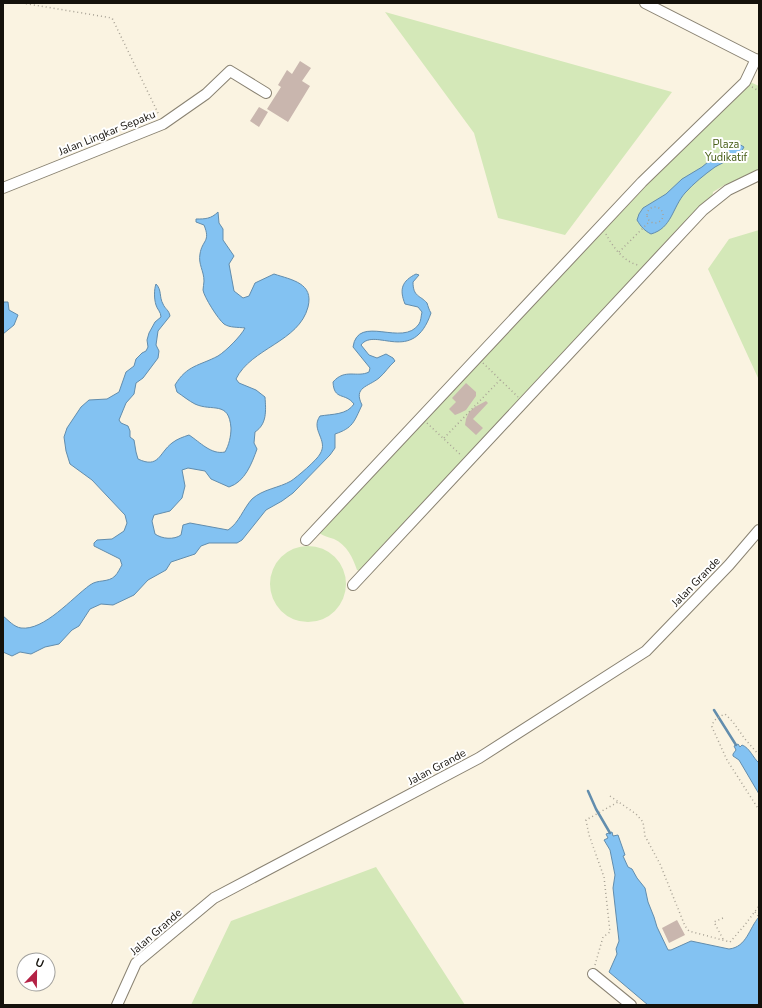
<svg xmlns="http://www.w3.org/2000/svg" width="762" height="1008" font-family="'Nunito Sans',sans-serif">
<rect width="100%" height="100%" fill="#faf3e1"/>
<!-- green -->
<path fill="#d4e8b8" d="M385,12L672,92L565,235L498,218L474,133Z
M750,82L759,86V170L751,173L730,184H726L713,192L712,198L360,571L357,570C353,558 347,545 334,539C328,537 324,536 319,533L647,185Z
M759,230V380L708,269L729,239Z
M270 584a38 38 0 1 1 76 0a38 38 0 1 1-76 0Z
M376,867L465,1005H191L231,921Z"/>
<!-- water -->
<path fill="#83c2f2" stroke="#628dad" d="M739,144L744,147C742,154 722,163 715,167C704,175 694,183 685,193C672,208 672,228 651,234C645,231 641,227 637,220L639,214L643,208L666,194L682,179L702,167L714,157L730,147Z
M218,212L219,223L223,229V240L234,256L229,264L234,291L243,298L249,296L255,283L274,274C292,280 314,283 308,307C299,342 251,348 236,379L239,383L256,390L265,397C266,411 267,424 255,432L254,443L257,449C252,463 245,482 229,487L211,479L205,471L188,468L182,470L185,486L182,498L170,511L154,515L152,521L155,534C162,539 174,540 181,535L183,525L190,523L228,530C239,523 243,509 252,499C263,489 279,488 291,481C297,477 317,460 320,454C329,440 310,430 320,416C332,414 347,415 354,404C345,392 334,401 333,382C345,368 357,378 369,372L370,368L353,347C358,313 403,348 419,324C421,321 421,316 422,312L418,307L405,304C399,289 402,281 416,274L419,275L413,282C413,297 420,295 427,303C428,306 429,310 431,313C413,366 375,326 361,345L369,355L377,358L386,354L393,358L395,361C389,366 385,373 379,378C368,387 353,387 362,405C354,422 353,428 335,434V448L330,455L293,493L282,501L266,510L242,540L237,543H209L201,546L195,554L171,562L166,570L148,580L134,595L113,605L101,604L90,609L79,626L72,630L59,644L45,647L31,654L20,652L12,656L3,652V616C8,620 14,627 21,628C44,631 72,598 90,585C98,579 108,583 115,576C118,573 120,568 122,565L120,559L94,546V543L97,540L112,539L124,531L127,523L125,515L92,480L70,464L66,451L64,437L67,428L81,407L89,400L107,399L119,392L126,372L134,366L136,359L142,353L146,351L148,347L147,340L149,333L155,322L161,317C161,312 157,309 156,305C154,299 154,289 156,284C162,290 159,297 163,304C165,309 169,310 170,316L158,331L156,345L159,351L158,358L143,378L136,383L134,394L126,403L119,420L121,423L128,426L130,431V437L134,440L136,452L138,459C159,469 159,453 172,443C177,439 183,437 189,435C200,442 211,455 225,452C229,445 231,436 231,428C229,400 212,412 195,404C189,401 183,396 177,392L175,385C187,365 199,366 218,356C226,351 241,336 245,328C238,327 230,328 224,324C218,319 204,297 203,290C203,287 204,284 204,281C204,271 198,264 200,254C202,240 211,242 204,225L196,222V219C205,219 211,219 218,212Z
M4,302H8L9,310L18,315L14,325L3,334V305Z
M738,744L740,747L742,745C750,748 753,758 759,763V794L739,760L733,756V754L736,750L734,746Z
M612,832L613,836L618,835L625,855L623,856L628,867L632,869L637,878L645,888L648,902L654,917L657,927L668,950H671L691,941L729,949C747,947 749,928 759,917V1005H648L609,972L617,954L616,949L619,941L613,888L615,875L610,850L604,840L608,838L606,834Z"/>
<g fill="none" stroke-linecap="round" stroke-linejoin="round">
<!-- stream -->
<path stroke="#628dad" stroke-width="2.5" d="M714,710L736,745
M588,791L596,809L610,833"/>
</g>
<!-- building -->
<path fill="#c9b6ae" d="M300,61L311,68L302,81L310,86L288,122L267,109L281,87L278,85L287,70L292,74Z
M259,107L268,112L259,127L250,121Z
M466,383L476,392V396L466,410L460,413L455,415L449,409L456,402L452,398Z
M486,401L488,403L473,419L483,428L476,435L465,425L466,419L469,412L475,407Z
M677,920L685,935L669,943L662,928Z"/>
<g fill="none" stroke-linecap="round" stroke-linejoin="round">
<!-- minor casing -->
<g stroke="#898272" stroke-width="12">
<path id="minor" d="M645,3L759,61
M3,188L163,124L206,94L230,71L266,93
M306,540L642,182L745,82L756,59
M353,585L703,210L728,190L759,175
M593,974L631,1005
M117,1005L136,963L214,898L479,758L646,651L729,565L759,530"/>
</g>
<!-- path -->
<path stroke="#a8a295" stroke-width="1.5" stroke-dasharray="1 3" stroke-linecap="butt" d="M22,3L112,18L159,115
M752,87L759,91
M647 215a8 8 0 1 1 16 0a8 8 0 1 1-16 0Z
M606,234C612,246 624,262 638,265
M619,252L650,221
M483,363L518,397
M427,423L462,456
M444,438L500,380
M759,755L745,739L733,722L725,714C719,717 713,719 712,727L727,760L759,810
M610,796L636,814L643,822L645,836L660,864L685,926L689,931L730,942L744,926L759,906
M755,912L759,917
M723,939L714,922L723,918
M595,965L603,937L610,932L604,877L589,835L586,820L618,802"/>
<!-- minor -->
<use href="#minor" stroke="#fff" stroke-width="10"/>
</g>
<g text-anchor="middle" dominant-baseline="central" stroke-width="4" stroke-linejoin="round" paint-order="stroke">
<!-- street labels -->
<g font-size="11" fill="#14110b" stroke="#fff">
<text transform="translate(107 133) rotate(-22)">Jalan Lingkar Sepaku</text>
<text transform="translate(696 582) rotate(-46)">Jalan Grande</text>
<text transform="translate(437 767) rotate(-28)">Jalan Grande</text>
<text transform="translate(156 932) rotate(-41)">Jalan Grande</text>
</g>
<!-- park labels -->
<g font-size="11" fill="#485f18" stroke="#fff">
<text x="726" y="144">Plaza<tspan x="726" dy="13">Yudikatif</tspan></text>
</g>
</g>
<!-- border -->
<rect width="762" height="1008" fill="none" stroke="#14110b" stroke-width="8"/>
<!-- north arrow -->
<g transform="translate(36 972) rotate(22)"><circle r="19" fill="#ffffff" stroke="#a1a09d"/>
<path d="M0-3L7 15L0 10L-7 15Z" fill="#b42145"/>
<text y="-6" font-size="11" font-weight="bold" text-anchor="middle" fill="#14110b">U</text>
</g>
</svg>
